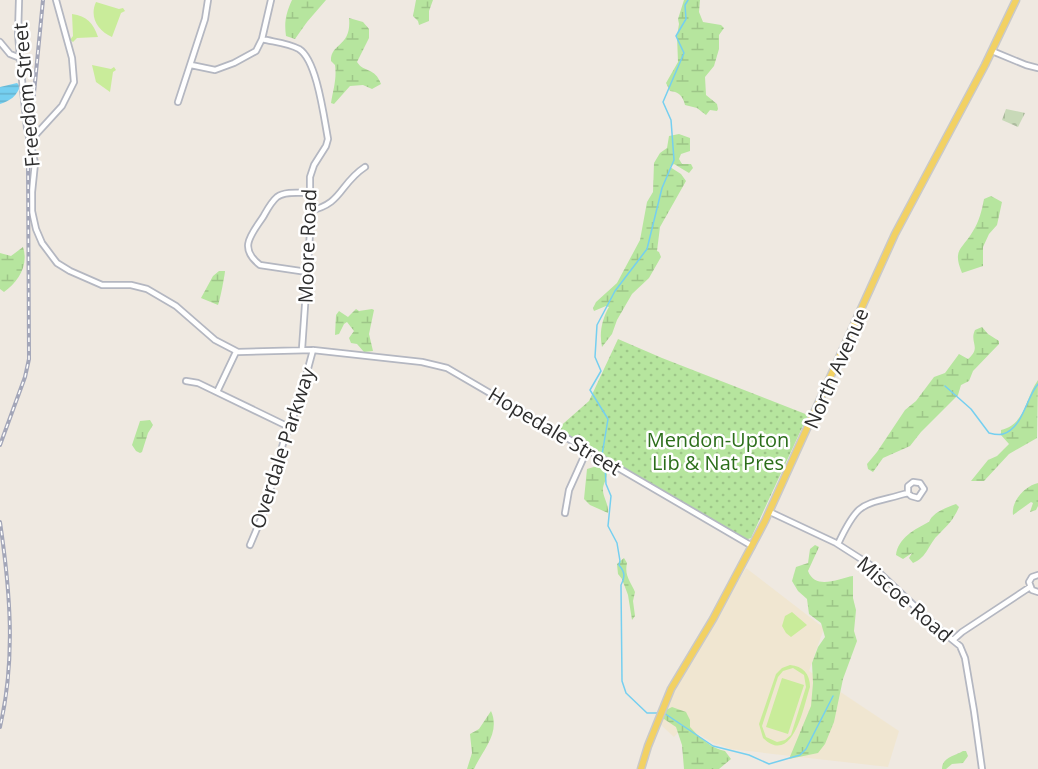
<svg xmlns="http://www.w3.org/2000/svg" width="1038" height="769" font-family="'Open Sans',sans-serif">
<defs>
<pattern id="wetland-marsh" width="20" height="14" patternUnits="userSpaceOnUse" patternTransform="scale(1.5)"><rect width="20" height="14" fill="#b6e59e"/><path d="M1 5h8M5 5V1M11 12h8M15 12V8" fill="none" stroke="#9dc588"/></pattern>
<pattern id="cemetery-stones" width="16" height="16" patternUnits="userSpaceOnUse" patternTransform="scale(1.5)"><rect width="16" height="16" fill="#c8d9b8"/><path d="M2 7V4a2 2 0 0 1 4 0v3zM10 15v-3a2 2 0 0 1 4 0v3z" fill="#acbb9e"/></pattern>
<pattern id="park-dots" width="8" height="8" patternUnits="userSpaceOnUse" patternTransform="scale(1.5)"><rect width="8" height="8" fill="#b6e59e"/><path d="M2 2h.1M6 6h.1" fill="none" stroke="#9dc588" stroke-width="1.8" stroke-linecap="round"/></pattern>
<pattern id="water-rules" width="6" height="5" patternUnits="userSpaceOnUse" patternTransform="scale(1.5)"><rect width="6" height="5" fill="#75cff0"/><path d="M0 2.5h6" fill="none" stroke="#66b2ce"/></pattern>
</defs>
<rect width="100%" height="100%" fill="#efe9e1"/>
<!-- education -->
<path fill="#f0e6d1" d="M746,568L824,628L809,671L899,731L888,767L730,749L718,744L717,745L684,726L674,737L660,724L676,687Z"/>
<!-- wetland -->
<path fill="url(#wetland-marsh)" d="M292,0H326L307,22L295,39L286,36C284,22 286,13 292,0Z
M416,0H433L429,11V21L419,25L418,21L413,16Z
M684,0H700L699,12L703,22L721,25L724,28L719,35V49L714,66L705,77L706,95L717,104L718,109L717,111L710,110L706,115L697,108L685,105C683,96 679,92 670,91L666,83L678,62L677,36L679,24L678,19Z
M349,18L363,22L369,29V38L357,62C364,73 375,67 381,84L372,89L363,85L350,86L334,104L331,103C333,90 337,79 335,65L331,61C330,43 352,47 349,18Z
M679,134L690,138V151L681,154L679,159L682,164H691L693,168L689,173L674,164L670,167L681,174L686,181L660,227L657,251L659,252L661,257L649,278L632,294L617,320L612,334L602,347C599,333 602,319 609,307L606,306L594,311L593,308L596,302L617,283L640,240L647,202L653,192L654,163L660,153L667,148L669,136Z
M991,196L1002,202L997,225L989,234L983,247V266L962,273C952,249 962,250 973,231C979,222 982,210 984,199Z
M23,247C29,266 18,282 4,292L0,289V253L11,256Z
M219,271H225C225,274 220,301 218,305L201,298L213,276Z
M372,309L374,310L369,334L373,351L364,352L357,344L351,343L349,338L354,331L347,322L344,324L339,334L335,335L336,315L339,311L348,317L356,309L359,311Z
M982,327L988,334L999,341V344L973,371L969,381L961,385L958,395L921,432L910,446L883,458L873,472L868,469L867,464L877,452L905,410L916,401L934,377L945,373L959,354L968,359C982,347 969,343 975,330Z
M1038,380L1037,438L1009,454L984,481H971L988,460L997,456L1009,444L1001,435V430C1026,424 1025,398 1038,380Z
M150,420L153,425L148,433L142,452L140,453L136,451L132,445L140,421Z
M597,466L607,473C607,479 604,482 603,488C602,496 609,504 608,513L590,505L584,499L587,469Z
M1038,483V506L1036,510L1030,512L1033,503L1031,502L1013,515C1011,501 1025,486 1038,483Z
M956,504L959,507C954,519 948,525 939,534C928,544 928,557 913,563L909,558L912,553L903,559L896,555C898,538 915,529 929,522C933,512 946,508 956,504Z
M815,545L819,547L808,571C816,591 839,578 853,576V598L856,610L854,631L857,641L843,679L834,722L825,744L818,753L789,759L811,706L813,683L812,663L818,647L825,637L821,623L809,614L807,599L798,591L792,581L796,567L808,563L810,549Z
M624,558L627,563C624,576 631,582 635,592L633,601L635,616L632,620L628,595L622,579L618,574L617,564Z
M672,707L686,712L690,720V727C699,737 712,749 725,751L731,759L719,769H684L682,745L676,727L661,717L664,711Z
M491,711C501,733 482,751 474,769H467L472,753L470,734L479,729Z
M963,751H966L968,756L963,763L952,764L946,769H942C942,757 955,756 963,751Z"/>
<!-- cemetery -->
<path fill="url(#cemetery-stones)" d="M1006,109L1025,113L1018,127L1002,120Z"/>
<!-- park -->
<path fill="url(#park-dots)" d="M618,339L662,358L808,415L751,538L745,540L556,430L589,401Z"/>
<!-- pitch -->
<path fill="#c9ec9a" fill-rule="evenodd" d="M96,2L119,9L123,8L125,11L121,13L112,37C98,31 89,17 96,2Z
M72,14C87,16 93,23 98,37L77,38L73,42L70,40L73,36Z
M92,65L111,69L114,67L116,70L113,72L110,92L96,82Z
M792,612L807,625L791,637L786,633L782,626L785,616Z
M790,665C803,666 810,674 810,687C804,705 793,767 763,738L759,724L776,674L782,668ZM793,668L804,675L806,687L791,735L785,740L777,742L766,737L762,726L778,677L783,671Z
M782,678L804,685L788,734L766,727Z"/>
<!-- water -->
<path fill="url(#water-rules)" d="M17,83L20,86C17,96 10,101 0,104V87Z"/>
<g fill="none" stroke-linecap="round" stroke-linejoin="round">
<!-- stream -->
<path stroke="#75cff0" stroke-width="1.5" d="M945,386L971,409L989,433C993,434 1000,435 1003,434C1023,428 1026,398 1038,384
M602,455L608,419L590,390L601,371L595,357L597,325L615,291L647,249L662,188L674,160L671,120L663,102L684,53L676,36L686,19L685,5L688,0
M605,466L606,484L611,496L608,526L617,543L620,561L619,565C624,571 626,576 621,585L622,681L626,693L647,713H657
M664,713L713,746L749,755L769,764L800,755L806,749L833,696"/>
<!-- minor casing -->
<g stroke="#b4b7c1" stroke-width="8">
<path id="minor" d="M19,0L18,34L22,80L27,128L35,163L32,192V211L36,229L42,243L57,263L70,271L102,285H131L147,289L176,306L215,340L238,352L313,350L422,362L447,368L752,546
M262,39C274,42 288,43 299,49C317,60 324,118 328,139L326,146L314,165L310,177V233L302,349
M0,42L10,54L20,58
M992,51L1026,65L1038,68
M191,65L215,70L234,63L256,51L262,39L271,0
M178,102L205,19L208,0
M30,141L62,106L74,82L72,58L56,0
M309,211C343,204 339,184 365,167
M307,272L260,265C238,248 251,235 263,217C267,210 271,202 277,197C285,191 299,193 309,193
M186,381L198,383L289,427
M217,392L236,352
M770,512L836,543L872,566L939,629L960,646L965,658L974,711L982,769
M565,513L569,490L587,450
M838,544C859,499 862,506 908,493L911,496L918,498L924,489L920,483L913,482L908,486V493
M250,545L264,512L284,440L299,402L313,350
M1038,575L1032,577L1029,582L1032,590L1038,592
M953,640L962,632L1030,587"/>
</g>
<!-- major casing -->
<g stroke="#c9c9c9" stroke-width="9">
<path id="major" d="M641,769L648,746L671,689L713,619L765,521L895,234L985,65L1016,0"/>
</g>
<!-- minor -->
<use href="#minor" stroke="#fff" stroke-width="4.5"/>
<!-- major -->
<use href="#major" stroke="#f2d163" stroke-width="6"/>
<!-- rail casing -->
<g stroke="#a3a6b8" stroke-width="4">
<path id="rail" d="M0,445L25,377L29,359L28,155L43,0
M0,522C10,590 16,659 0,727"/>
</g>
<!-- rail -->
<use href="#rail" stroke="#fff" stroke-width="1.5" stroke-dasharray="4.5" stroke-linecap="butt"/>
</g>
<g text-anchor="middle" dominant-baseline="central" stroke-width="5" stroke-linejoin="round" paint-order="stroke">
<!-- street labels -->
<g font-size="20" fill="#2e2e2e" stroke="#fff">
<text transform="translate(26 95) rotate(-95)">Freedom Street</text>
<text transform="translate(307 246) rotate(-88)">Moore Road</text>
<text transform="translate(836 368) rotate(-66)">North Avenue</text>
<text transform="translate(555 431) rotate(31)">Hopedale Street</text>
<text transform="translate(282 448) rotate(-72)">Overdale Parkway</text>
<text transform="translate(905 599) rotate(41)">Miscoe Road</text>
</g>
<!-- park labels -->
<g font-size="20" fill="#2c6e1b" stroke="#fff">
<text x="718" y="439">Mendon-Upton<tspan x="718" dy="23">Lib &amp; Nat Pres</tspan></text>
</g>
</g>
</svg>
